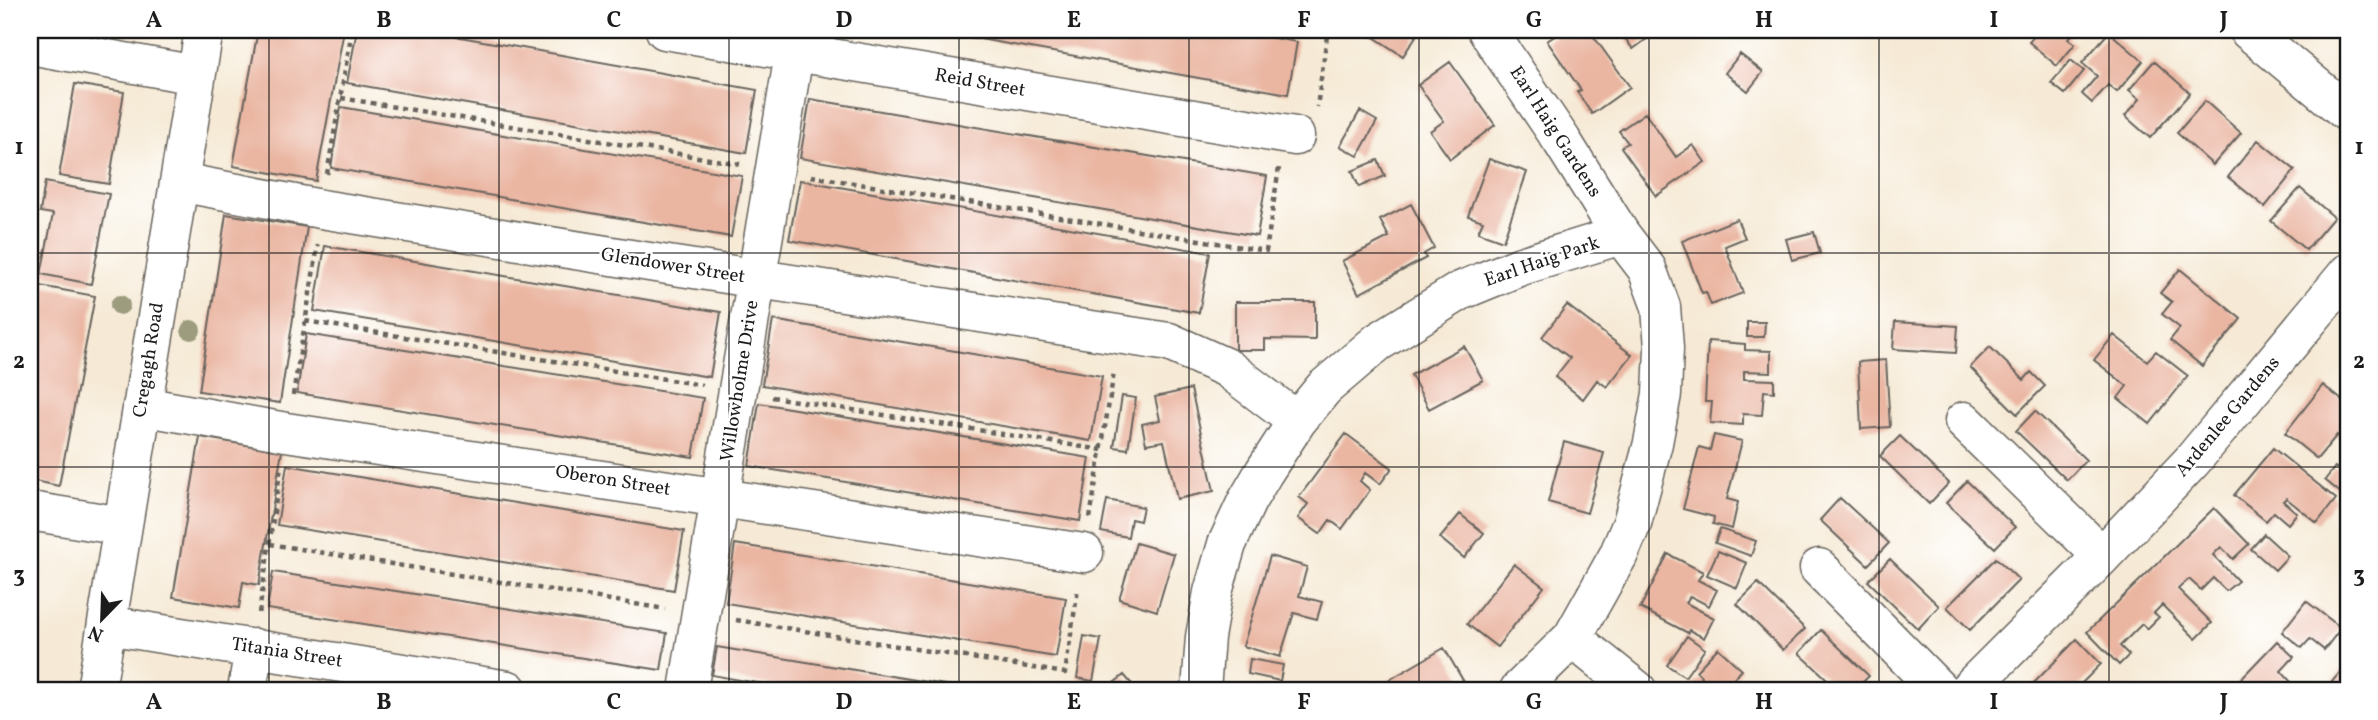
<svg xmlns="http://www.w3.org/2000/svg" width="2378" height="720" font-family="Vollkorn,serif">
<rect width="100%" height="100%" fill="#fff"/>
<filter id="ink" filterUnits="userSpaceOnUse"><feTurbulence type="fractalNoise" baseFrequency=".0143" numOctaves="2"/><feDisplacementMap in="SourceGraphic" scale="14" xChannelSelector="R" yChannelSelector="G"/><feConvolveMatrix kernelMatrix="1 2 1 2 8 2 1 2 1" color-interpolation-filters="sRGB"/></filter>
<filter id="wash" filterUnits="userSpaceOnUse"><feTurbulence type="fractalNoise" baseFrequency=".00686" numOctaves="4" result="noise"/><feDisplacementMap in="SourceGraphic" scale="28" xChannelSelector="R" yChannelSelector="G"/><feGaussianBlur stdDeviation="1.57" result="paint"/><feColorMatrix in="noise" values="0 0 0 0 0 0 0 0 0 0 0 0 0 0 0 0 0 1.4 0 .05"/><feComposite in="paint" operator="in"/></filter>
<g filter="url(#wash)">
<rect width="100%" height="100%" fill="#f6ead6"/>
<g id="blocks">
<!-- building -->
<path fill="#eab5a1" d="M258,30H344L316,181L233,166Z
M357,30H421L757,90L746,153L347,83Z
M930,30H1229L1297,42L1288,94Z
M1363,30H1420L1403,56Z
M1564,30H1589L1630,87L1592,114L1577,92L1581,90L1547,41Z
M1619,30H1659L1633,49Z
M2039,30H2076L2068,39L2075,44L2057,66L2029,42Z
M2109,32L2143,61L2117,92L2108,85L2092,103L2082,94L2097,76L2082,63Z
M1740,54L1763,72L1748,91L1725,73Z
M2071,60L2084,71L2065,94L2051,83Z
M2154,61L2190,93L2150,138L2125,116L2140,99L2129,90Z
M1450,62L1495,125L1450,159L1430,131L1444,121L1418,85Z
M75,84L124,92L109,184L59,176Z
M810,99L1267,176L1257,236L800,158Z
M2205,101L2241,133L2213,165L2177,133Z
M341,107L742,176L731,237L331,168Z
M1360,111L1377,121L1358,156L1340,146Z
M1645,113L1676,157L1693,145L1705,162L1656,196L1621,147L1628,143L1619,131Z
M2258,140L2295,170L2265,207L2228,177Z
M1489,159L1527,172L1503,241L1478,232L1483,221L1468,216Z
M1378,160L1385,176L1359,187L1352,171Z
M800,180L1210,253L1199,313L789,240Z
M45,182L109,194L91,284L41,274L53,214L40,212Z
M2300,188L2334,217L2306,250L2271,221Z
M1411,204L1434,248L1424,254L1426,258L1359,294L1342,261L1389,237L1380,220Z
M226,214L307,227L280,403L199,391Z
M1737,219L1745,238L1725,246L1743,293L1711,305L1706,292L1702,293L1682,241Z
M1814,232L1820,253L1792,260L1786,239Z
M325,246L721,312L710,377L314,311Z
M2180,269L2241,319L2202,366L2170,340L2180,328L2162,314L2172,302L2160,293Z
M35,285L95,296L59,486L30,480V312Z
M1235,302H1315V340L1265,339V350H1235Z
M1567,305L1632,355L1607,387L1597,380L1583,399L1555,377L1570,358L1542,337Z
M773,320L1102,376L1091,441L762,385Z
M1747,322H1765L1764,337H1747Z
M1895,322L1958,326L1956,353L1893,349Z
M306,334L703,398L693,457L297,393Z
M2114,335L2147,361L2156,351L2188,376L2150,424L2118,398L2127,386L2094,360Z
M1708,341L1745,344V350L1771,351V372L1744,371V379L1774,380V392L1764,391L1762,415L1743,414V425L1710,423L1712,402H1705Z
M1464,346L1483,380L1429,409L1411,375Z
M1990,347L2024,380L2031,372L2045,386L2017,414L1970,367Z
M1886,360L1890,427L1861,429L1858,362Z
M2323,385L2348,405V444L2337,435L2317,459L2285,433Z
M1191,389L1214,491L1177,499L1164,441L1146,444L1142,424L1160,420L1155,397Z
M1122,396L1136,398L1128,449L1114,447Z
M759,403L1090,458L1080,521L749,466Z
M2035,411L2086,460L2067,480L2016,431Z
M1346,434L1392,468L1380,484L1365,473L1360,481L1370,490L1342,529L1330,520L1320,534L1298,518L1308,504L1299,497Z
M1714,435L1742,441L1727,499L1738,502L1732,529L1713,524L1714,517L1683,509L1699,447L1710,450Z
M1900,436L1949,483L1929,504L1880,456Z
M200,437L282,451L259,585L243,582L239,608L173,597Z
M1564,442L1604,453L1587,513L1548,502Z
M2273,448L2336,499L2317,523L2286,498L2283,501L2297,513L2288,524L2274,512L2266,521L2234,495Z
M287,465L684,531L674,590L277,525Z
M2335,467L2348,477V499L2325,480Z
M1967,481L2015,527L1995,548L1946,503Z
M1840,498L1889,543L1868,565L1820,520Z
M1107,500L1143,507L1140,521L1131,519L1128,537L1101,532Z
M2214,508L2249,544L2233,559L2221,547L2213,555L2238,581L2226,591L2213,578L2201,590L2189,579L2178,589L2212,623L2196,639L2162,605L2154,613L2159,617L2147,629L2142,624L2120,646L2129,655L2119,665L2087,632Z
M1460,514L1484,533L1464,558L1440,538Z
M1720,529L1756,541L1751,556L1715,543Z
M2264,534L2288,556L2275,570L2251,549Z
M1136,543L1174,554L1157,611L1119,599Z
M735,544L1066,598L1056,657L726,603Z
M1718,551L1747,563L1737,588L1707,575Z
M1668,554L1703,572L1698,580L1717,590L1709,606L1690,596L1686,603L1714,618L1704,638L1689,630L1688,633L1640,608Z
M1270,556L1307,567L1299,596L1322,602L1317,619L1294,613L1280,657L1243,646Z
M1996,558L2019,580L1970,630L1947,607Z
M1890,559L1939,606L1918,629L1868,581Z
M1514,564L1544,587L1497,647L1467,624Z
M273,572L667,633L661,670L267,609Z
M1758,583L1805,629L1783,650L1737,604Z
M2306,601L2341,628L2324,650L2310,639L2302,648L2282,632Z
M1821,630L1869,676L1855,690H1839L1799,653Z
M1084,636L1101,639L1093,681L1077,678Z
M1687,636L1705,649L1685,677L1667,665Z
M2077,639L2101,664L2075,690H2027Z
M2277,641L2294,657L2281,671L2291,682L2283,690H2230Z
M717,647L957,687L965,690H799L734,679L712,675Z
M1444,648L1464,682L1450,690H1372Z
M1718,648L1742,670L1729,684L1736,690H1689L1702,677L1696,671Z
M1250,659L1283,665L1280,681L1248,674Z
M2348,663V690H2325Z
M1124,675L1137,690H1105Z"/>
</g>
</g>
<g filter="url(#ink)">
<use href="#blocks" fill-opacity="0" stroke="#68645d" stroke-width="2"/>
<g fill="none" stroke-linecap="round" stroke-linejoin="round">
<!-- minor casing -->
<g stroke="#68645d" stroke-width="41">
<path id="minor" d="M665,30L1295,136
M1487,30L1562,141L1621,235L1647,269L1661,307L1664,348L1662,394L1653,443L1632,523L1618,556L1572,638L1519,690
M2248,30L2348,113
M30,45L196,75
M179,182L321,209L668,265L1169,342L1227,368L1297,421
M142,406L286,432L1084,553
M1964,421L2102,556
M30,511L122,526
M1819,568L1939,690
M107,625L508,690
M1572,638L1637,690
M96,690L204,30
M247,690L254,648
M688,690L798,30
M1201,690L1205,637L1213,592L1227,544L1247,501L1264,472L1297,421L1324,388L1378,342L1460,291L1521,266L1621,235
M1968,690L2102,556L2192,461L2348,273"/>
</g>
<!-- path -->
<path stroke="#68645d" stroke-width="4.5" stroke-dasharray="5 5" stroke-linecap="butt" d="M1288,30L1327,36L1317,107
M341,98L740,164
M327,174L352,30
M811,176L1266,251L1279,168
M305,321L702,385
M293,395L318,245
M772,397L1102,450
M1090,518L1114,372
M270,544L665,609
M259,613L281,466
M736,620L1065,673L1078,589"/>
<!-- minor -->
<use href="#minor" stroke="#fff" stroke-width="38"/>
</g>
<!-- trees -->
<g fill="#9d9c7f">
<circle cx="120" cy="305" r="10"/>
<circle cx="191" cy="330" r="10"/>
</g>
</g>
<!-- grid -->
<path fill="none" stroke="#1c1c1c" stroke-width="2" stroke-opacity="0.55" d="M269,30V690M499,30V690M729,30V690M959,30V690M1189,30V690M1419,30V690M1649,30V690M1879,30V690M2109,30V690M30,253H2348M30,467H2348"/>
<g text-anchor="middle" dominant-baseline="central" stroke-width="5" stroke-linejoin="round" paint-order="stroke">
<!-- street labels -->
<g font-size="19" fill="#1c1c1c" stroke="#fff">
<text transform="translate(980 83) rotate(10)">Reid Street</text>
<text transform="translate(1555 132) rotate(57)">Earl Haig Gardens</text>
<text transform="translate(1542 262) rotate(-19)">Earl Haig Park</text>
<text transform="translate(673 266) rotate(9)">Glendower Street</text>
<text transform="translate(149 360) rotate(-81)">Cregagh Road</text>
<text transform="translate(740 381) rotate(-81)">Willowholme Drive</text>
<text transform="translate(2228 417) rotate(-50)">Ardenlee Gardens</text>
<text transform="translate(613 481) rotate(9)">Oberon Street</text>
<text transform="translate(287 653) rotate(9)">Titania Street</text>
</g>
</g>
<!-- margin -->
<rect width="2378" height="720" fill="none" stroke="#fff" stroke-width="77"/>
<!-- north arrow -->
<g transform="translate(102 619) rotate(203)" stroke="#ffffff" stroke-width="5" paint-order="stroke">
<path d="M0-5L12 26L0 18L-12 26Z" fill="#1c1c1c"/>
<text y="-10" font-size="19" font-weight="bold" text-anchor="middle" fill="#1c1c1c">N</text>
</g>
<rect x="38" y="38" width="2302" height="644" fill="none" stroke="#1c1c1c" stroke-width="2.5"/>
<g font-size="23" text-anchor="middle" font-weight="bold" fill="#1c1c1c">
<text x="154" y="27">A</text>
<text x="384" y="27">B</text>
<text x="614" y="27">C</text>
<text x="844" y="27">D</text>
<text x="1074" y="27">E</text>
<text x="1304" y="27">F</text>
<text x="1534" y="27">G</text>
<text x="1764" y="27">H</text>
<text x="1994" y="27">I</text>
<text x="2224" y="27">J</text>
<text x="19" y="154">1</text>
<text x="2359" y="154">1</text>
<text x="19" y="368">2</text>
<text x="2359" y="368">2</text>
<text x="19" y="582">3</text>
<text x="2359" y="582">3</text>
<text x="154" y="709">A</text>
<text x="384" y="709">B</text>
<text x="614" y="709">C</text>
<text x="844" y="709">D</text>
<text x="1074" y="709">E</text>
<text x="1304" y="709">F</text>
<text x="1534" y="709">G</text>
<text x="1764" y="709">H</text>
<text x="1994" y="709">I</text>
<text x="2224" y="709">J</text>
</g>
</svg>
